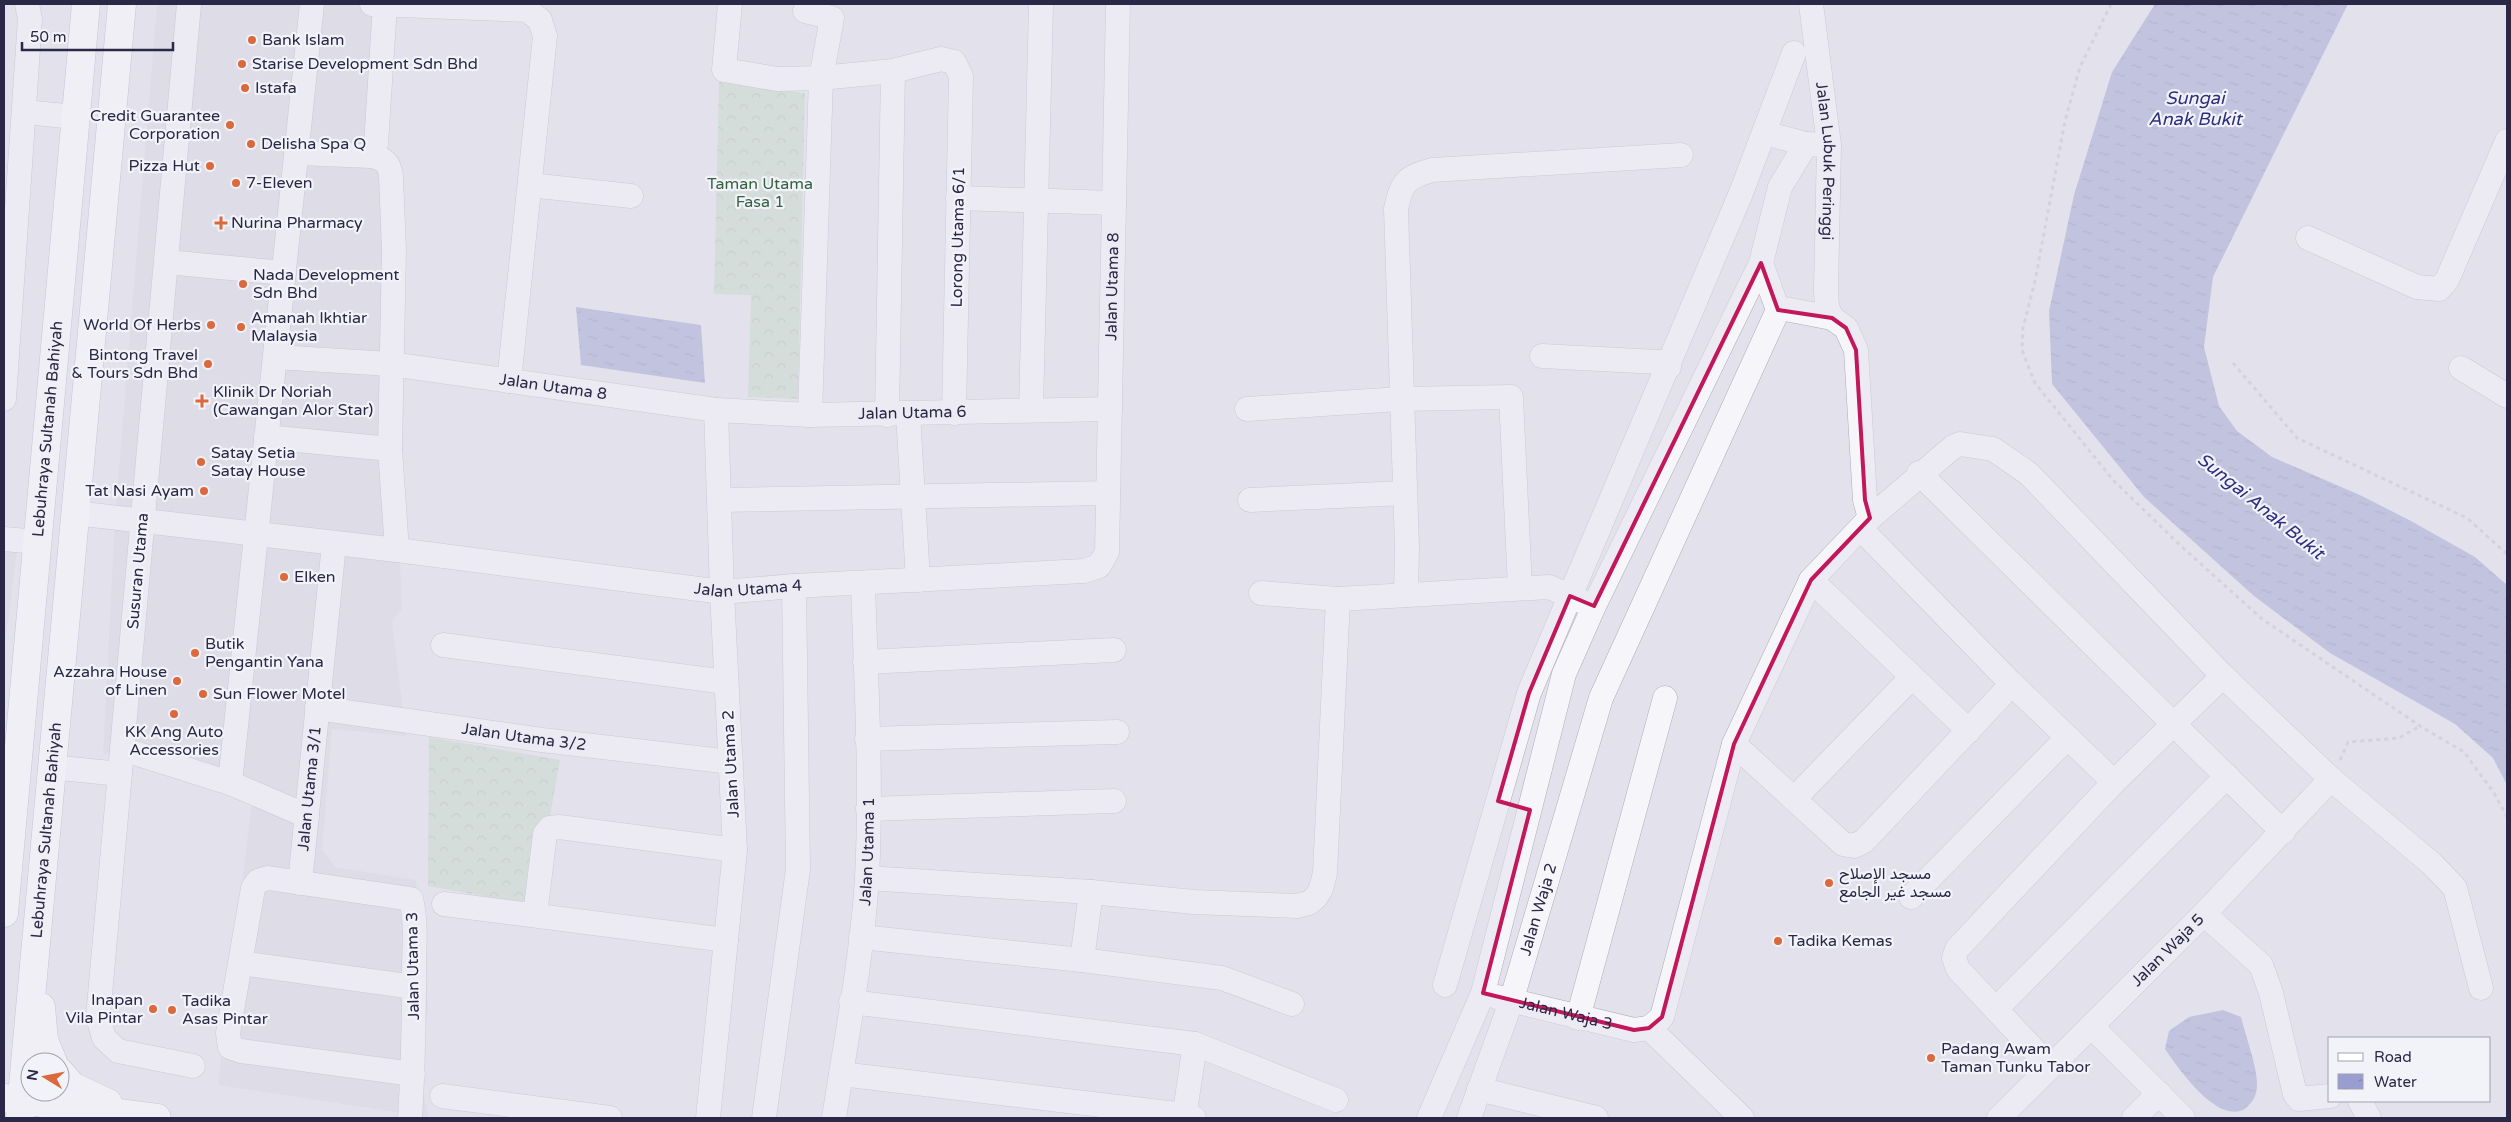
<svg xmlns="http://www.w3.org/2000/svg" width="2511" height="1122" font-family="'Varela Round',Vazirmatn,sans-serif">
<defs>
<pattern id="forest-crowns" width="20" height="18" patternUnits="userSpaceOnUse" patternTransform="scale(1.25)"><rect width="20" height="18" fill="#c3d7c6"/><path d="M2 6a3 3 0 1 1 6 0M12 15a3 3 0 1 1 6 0" fill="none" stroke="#a8b9ab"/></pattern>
<pattern id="water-ripples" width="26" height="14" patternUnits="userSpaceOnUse" patternTransform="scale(1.25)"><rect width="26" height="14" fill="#9a9dcf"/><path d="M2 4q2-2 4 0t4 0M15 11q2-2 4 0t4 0" fill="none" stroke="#7e80aa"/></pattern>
</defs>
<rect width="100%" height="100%" fill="#e3e2ec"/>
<!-- built -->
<path fill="#d5d4e1" d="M157,4H393L383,148L402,609L392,621L406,736L332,729L322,849L335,867L416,880L428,1009L419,1069L428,1117L218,1085L252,800L143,759L103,753L115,518Z
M4,533L19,535L4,653Z"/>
<!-- forest -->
<path fill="url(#forest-crowns)" d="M719,82L805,93L798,399L748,397L751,295L714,294Z
M429,737L560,760L534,905L428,886Z"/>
<!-- water -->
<path fill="url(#water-ripples)" d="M2155,4H2348L2213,277L2204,347L2219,406L2237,431L2272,457L2362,496L2411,521L2475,557L2507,585V785L2493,758L2455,724L2330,653L2254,596L2144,497L2052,384L2049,311L2074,195L2112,72Z
M576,307L701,325L705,383L581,365Z
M2223,1010L2241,1017C2245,1034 2258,1069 2257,1085C2257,1096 2252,1104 2243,1110C2215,1122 2178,1068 2165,1049L2169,1031L2189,1017Z"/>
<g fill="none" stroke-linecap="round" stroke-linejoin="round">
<!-- minor casing -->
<g stroke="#acaaba" stroke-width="25">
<g id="minor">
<path d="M189,4L98,1017L104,1038L118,1051L193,1066"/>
<path d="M372,4L527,10L540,20L545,36L509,381"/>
<path d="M730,4L724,70L777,79L821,78L893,71L941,59L954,62L961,76L954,413"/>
<path id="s1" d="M1811,4L1829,145L1826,290L1827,307L1832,318"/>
<path d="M385,5L376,144L372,156C384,159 389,162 391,176L394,250L390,449L397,550"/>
<path d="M805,11L832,18L821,78L810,415"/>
<path d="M24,112L76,117"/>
<path d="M1764,133L1806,144"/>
<path d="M297,153L372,156"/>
<path d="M530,185L631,196"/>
<path d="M958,198L1114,203"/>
<path d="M2308,238L2417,287L2439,289L2447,280L2507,141"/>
<path d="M166,262L284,273"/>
<path d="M1761,263L1778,310"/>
<path d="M1542,356L1658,362L1669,367"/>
<path id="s2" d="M275,357L391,364L716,410L810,415L1110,409"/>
<path d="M2461,368L2507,396"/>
<path d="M4,399L30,19L27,4"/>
<path d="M1247,409L1400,399L1511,397L1520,588"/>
<path d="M1031,410L1041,4"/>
<path d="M908,414L918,580"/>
<path d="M887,415L893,71"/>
<path d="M266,437L390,449"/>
<path d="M1919,473L2283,832"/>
<path d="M719,500L1108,493"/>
<path d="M1250,500L1404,493"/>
<path id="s3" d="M75,513L397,550L722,592L794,586L1084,571L1099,566L1107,552L1118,4"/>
<path d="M1861,529L2012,684L2114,782"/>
<path d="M4,539L38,542"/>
<path d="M1811,580L1969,731"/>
<path d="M1261,593L1338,599L1549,587L1583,602"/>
<path d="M1406,595L1407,548L1396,209C1402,182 1405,178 1432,170L1681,155"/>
<path d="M443,645L726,682"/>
<path d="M865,662L1114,650"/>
<path id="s4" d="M317,708L542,740L731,762"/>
<path d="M867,739L1117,732"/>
<path d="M1734,744L1843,844L1854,846L1864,841L2012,684"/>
<path d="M122,749L230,783L307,816"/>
<path d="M51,767L120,774"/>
<path d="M230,783L312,4"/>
<path d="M1794,799L1912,677"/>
<path d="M868,809L1114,801"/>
<path d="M867,878L1091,892L1194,902L1297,906L1309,903L1316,897L1321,889L1325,873L1338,599"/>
<path id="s5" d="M300,883L334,544"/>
<path d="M1911,897L2067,738"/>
<path d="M444,904L726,940"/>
<path d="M2204,914L2261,965L2271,993L2295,1094L2299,1099L2330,1096"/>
<path d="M535,915L545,834L550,828L559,827L735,850"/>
<path d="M861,937L1082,960L1222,978L1292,1004"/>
<path d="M1082,960L1091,892"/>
<path d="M241,963L414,987"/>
<path d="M1445,985L1529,693L1741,193L1794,53"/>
<path id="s6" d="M1497,997L1634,1030L1649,1028"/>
<path d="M851,1002L1195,1044L1336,1100"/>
<path d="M1996,1009L2227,776"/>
<path d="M1578,1018L1665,698"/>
<path d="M2091,1026L2183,1118"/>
<path d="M1649,1028L1662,1017L1734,744L1811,580L1870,518L1953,447L1960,444L1993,449L2029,474L2223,676L2331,779L2432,864L2455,888L2481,988"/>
<path d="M1649,1028L1742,1118"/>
<path d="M2050,1067L1958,969L1954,958L1957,949L2114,782L2223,676"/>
<path d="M841,1074L1185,1115L1194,1118"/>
<path d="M1479,1089L1596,1118"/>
<path d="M442,1096L610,1118"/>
<path d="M2360,1101L2369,1118"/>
<path d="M410,1118C413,1070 414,1021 414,972C414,948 417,923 411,899L268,878L258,881L253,888L228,1033L230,1047L241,1051L413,1074"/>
<path d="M708,1118L735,850L722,592L716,410"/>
<path d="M764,1118L798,869L794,586"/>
<path id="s7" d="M834,1118C846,1039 862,959 867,878C872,780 866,681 863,583"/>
<path d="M1184,1118L1195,1044"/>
<path d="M1429,1118L1483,993L1564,674L1594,606L1761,263L1780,187L1806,144L1829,145"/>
<path id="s8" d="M1469,1118L1511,1002L1601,698L1778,310L1785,309L1832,318L1846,328L1856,350L1865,500L1870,518"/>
<path id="s9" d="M1999,1118L2204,914L2331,779"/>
<path d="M2134,1118L2159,1093"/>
</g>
</g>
<!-- major casing -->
<g stroke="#a1a0b9" stroke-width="29">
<g id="major">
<path id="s10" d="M4,913L86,4"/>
<path d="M41,1007L44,1040L53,1062"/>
<path d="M60,1072L72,1086L108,1103"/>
<path d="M4,1098L157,1118"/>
<path id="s11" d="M20,1118L122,4"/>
</g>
</g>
<!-- path -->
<path stroke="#c1c0cb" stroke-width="3" stroke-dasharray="4 4" stroke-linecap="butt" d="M2111,4L2080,67L2065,121L2035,281L2023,328L2022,350L2035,383L2113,480L2182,547L2262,619L2420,726L2464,752L2494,793L2507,817
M2233,363L2297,438L2467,518L2507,554
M2340,760L2348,742L2399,738L2420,726"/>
<!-- minor -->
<use href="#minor" stroke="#f6f6fa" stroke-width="24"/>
<!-- major -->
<use href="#major" stroke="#fff" stroke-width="28"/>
</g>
<!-- marked area -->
<path d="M0 0H2511V1122H0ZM1761,263L1778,310L1832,318L1846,328L1856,350L1865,500L1870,518L1811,580L1734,744L1662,1017L1649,1028L1634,1030L1483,993L1530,810L1498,801L1529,693L1570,596L1594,606Z" fill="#e3e2ec" fill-opacity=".55" fill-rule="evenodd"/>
<path fill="none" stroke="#c2185b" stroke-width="4" stroke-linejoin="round" d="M1761,263L1778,310L1832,318L1846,328L1856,350L1865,500L1870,518L1811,580L1734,744L1662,1017L1649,1028L1634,1030L1483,993L1530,810L1498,801L1529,693L1570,596L1594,606Z"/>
<!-- markers -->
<g fill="#db693d" stroke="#f2f2f9" stroke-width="2">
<circle cx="252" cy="40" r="5"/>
<circle cx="242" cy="64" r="5"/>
<circle cx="245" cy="88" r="5"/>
<circle cx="230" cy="125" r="5"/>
<circle cx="251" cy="144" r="5"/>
<circle cx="210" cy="166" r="5"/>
<circle cx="236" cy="183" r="5"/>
<path d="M218.5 215.5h5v5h5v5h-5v5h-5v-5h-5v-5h5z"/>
<circle cx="243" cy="284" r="5"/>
<circle cx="211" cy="325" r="5"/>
<circle cx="241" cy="327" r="5"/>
<circle cx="208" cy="364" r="5"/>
<path d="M199.5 393.5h5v5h5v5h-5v5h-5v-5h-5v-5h5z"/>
<circle cx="201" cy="462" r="5"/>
<circle cx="204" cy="491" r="5"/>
<circle cx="284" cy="577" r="5"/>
<circle cx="195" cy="653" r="5"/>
<circle cx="177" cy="681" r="5"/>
<circle cx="203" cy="694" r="5"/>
<circle cx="174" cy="714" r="5"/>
<circle cx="1829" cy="883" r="5"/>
<circle cx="1778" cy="941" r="5"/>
<circle cx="153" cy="1009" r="5"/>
<circle cx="172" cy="1010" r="5"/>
<circle cx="1931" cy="1058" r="5"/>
</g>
<g text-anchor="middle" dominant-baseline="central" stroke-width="4.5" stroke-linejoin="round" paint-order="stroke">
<!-- poi labels -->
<g font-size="16" fill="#2a2846" stroke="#f2f2f9" text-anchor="start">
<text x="262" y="40">Bank Islam</text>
<text x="252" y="64">Starise Development Sdn Bhd</text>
<text x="255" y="88">Istafa</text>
<text x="220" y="116" text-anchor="end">Credit Guarantee<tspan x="220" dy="18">Corporation</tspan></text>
<text x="261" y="144">Delisha Spa Q</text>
<text x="200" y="166" text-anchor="end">Pizza Hut</text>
<text x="246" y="183">7-Eleven</text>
<text x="231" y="223">Nurina Pharmacy</text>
<text x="253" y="275">Nada Development<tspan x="253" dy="18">Sdn Bhd</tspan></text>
<text x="251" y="318">Amanah Ikhtiar<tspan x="251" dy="18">Malaysia</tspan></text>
<text x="201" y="325" text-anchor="end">World Of Herbs</text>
<text x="198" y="355" text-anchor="end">Bintong Travel<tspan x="198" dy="18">&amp; Tours Sdn Bhd</tspan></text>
<text x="213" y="392">Klinik Dr Noriah<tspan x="213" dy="18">(Cawangan Alor Star)</tspan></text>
<text x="211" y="453">Satay Setia<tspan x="211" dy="18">Satay House</tspan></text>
<text x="194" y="491" text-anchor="end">Tat Nasi Ayam</text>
<text x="294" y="577">Elken</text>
<text x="205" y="644">Butik<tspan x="205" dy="18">Pengantin Yana</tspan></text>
<text x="167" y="672" text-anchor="end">Azzahra House<tspan x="167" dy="18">of Linen</tspan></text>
<text x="213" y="694">Sun Flower Motel</text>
<text x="174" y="732" text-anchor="middle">KK Ang Auto<tspan x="174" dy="18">Accessories</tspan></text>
<text x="1839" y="874">مسجد الإصلاح<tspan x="1839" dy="18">مسجد غير الجامع</tspan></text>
<text x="1788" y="941">Tadika Kemas</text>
<text x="143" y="1000" text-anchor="end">Inapan<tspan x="143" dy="18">Vila Pintar</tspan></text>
<text x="182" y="1001">Tadika<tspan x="182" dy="18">Asas Pintar</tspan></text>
<text x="1941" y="1049">Padang Awam<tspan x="1941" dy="18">Taman Tunku Tabor</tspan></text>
</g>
<!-- street labels -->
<g font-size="16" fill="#2a2846" stroke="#f2f2f9">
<text stroke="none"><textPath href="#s1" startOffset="158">Jalan Lubuk Peringgi</textPath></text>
<text transform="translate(958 237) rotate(-89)">Lorong Utama 6/1</text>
<text stroke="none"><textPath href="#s3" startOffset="1312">Jalan Utama 8</textPath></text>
<text stroke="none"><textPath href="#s2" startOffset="280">Jalan Utama 8</textPath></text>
<text stroke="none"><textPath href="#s2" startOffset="641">Jalan Utama 6</textPath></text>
<text stroke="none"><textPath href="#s10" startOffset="486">Lebuhraya Sultanah Bahiyah</textPath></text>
<text transform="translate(138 571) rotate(-85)">Susuran Utama</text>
<text stroke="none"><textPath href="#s3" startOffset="678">Jalan Utama 4</textPath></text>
<text stroke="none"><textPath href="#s4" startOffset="209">Jalan Utama 3/2</textPath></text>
<text transform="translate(731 764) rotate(-93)">Jalan Utama 2</text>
<text stroke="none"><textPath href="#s5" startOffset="95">Jalan Utama 3/1</textPath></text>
<text stroke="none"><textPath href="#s11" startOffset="289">Lebuhraya Sultanah Bahiyah</textPath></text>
<text stroke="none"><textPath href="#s7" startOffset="269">Jalan Utama 1</textPath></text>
<text stroke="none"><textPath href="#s8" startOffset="220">Jalan Waja 2</textPath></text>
<text stroke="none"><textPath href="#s9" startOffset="238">Jalan Waja 5</textPath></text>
<text transform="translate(413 966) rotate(-91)">Jalan Utama 3</text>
<text stroke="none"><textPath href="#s6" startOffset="71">Jalan Waja 3</textPath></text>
</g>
<!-- park labels -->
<g font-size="16" fill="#346340" stroke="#f2f2f9">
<text x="760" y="184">Taman Utama<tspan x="760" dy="18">Fasa 1</tspan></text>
</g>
<!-- water labels -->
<g font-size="18" font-style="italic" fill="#2e2f7e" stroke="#f2f2f9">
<text x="2195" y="98">Sungai<tspan x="2195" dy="21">Anak Bukit</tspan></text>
<text transform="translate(2261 506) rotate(39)">Sungai Anak Bukit</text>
</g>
</g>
<!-- border -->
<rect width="2511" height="1122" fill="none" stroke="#2a2846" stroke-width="10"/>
<!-- legend -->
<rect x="2328" y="1037" width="162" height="65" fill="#f2f2f9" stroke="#a2a1b1"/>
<rect x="2338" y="1053" width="25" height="8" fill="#ffffff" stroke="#a2a1b1"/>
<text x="2374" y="1062" font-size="15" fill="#2a2846">Road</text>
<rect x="2338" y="1074" width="25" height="15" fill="url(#water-ripples)" stroke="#a2a1b1"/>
<text x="2374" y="1087" font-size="15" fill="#2a2846">Water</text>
<!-- north arrow -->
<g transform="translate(45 1077) rotate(280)"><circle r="24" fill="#f2f2f9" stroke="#a2a1b1"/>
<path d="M0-4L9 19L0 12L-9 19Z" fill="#db693d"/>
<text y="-8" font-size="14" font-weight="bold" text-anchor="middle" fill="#2a2846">N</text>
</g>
<!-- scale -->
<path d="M22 42v8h151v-8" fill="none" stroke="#2a2846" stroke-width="2.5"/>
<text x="30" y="42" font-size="15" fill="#2a2846" stroke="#f2f2f9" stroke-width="4" paint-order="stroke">50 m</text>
</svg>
